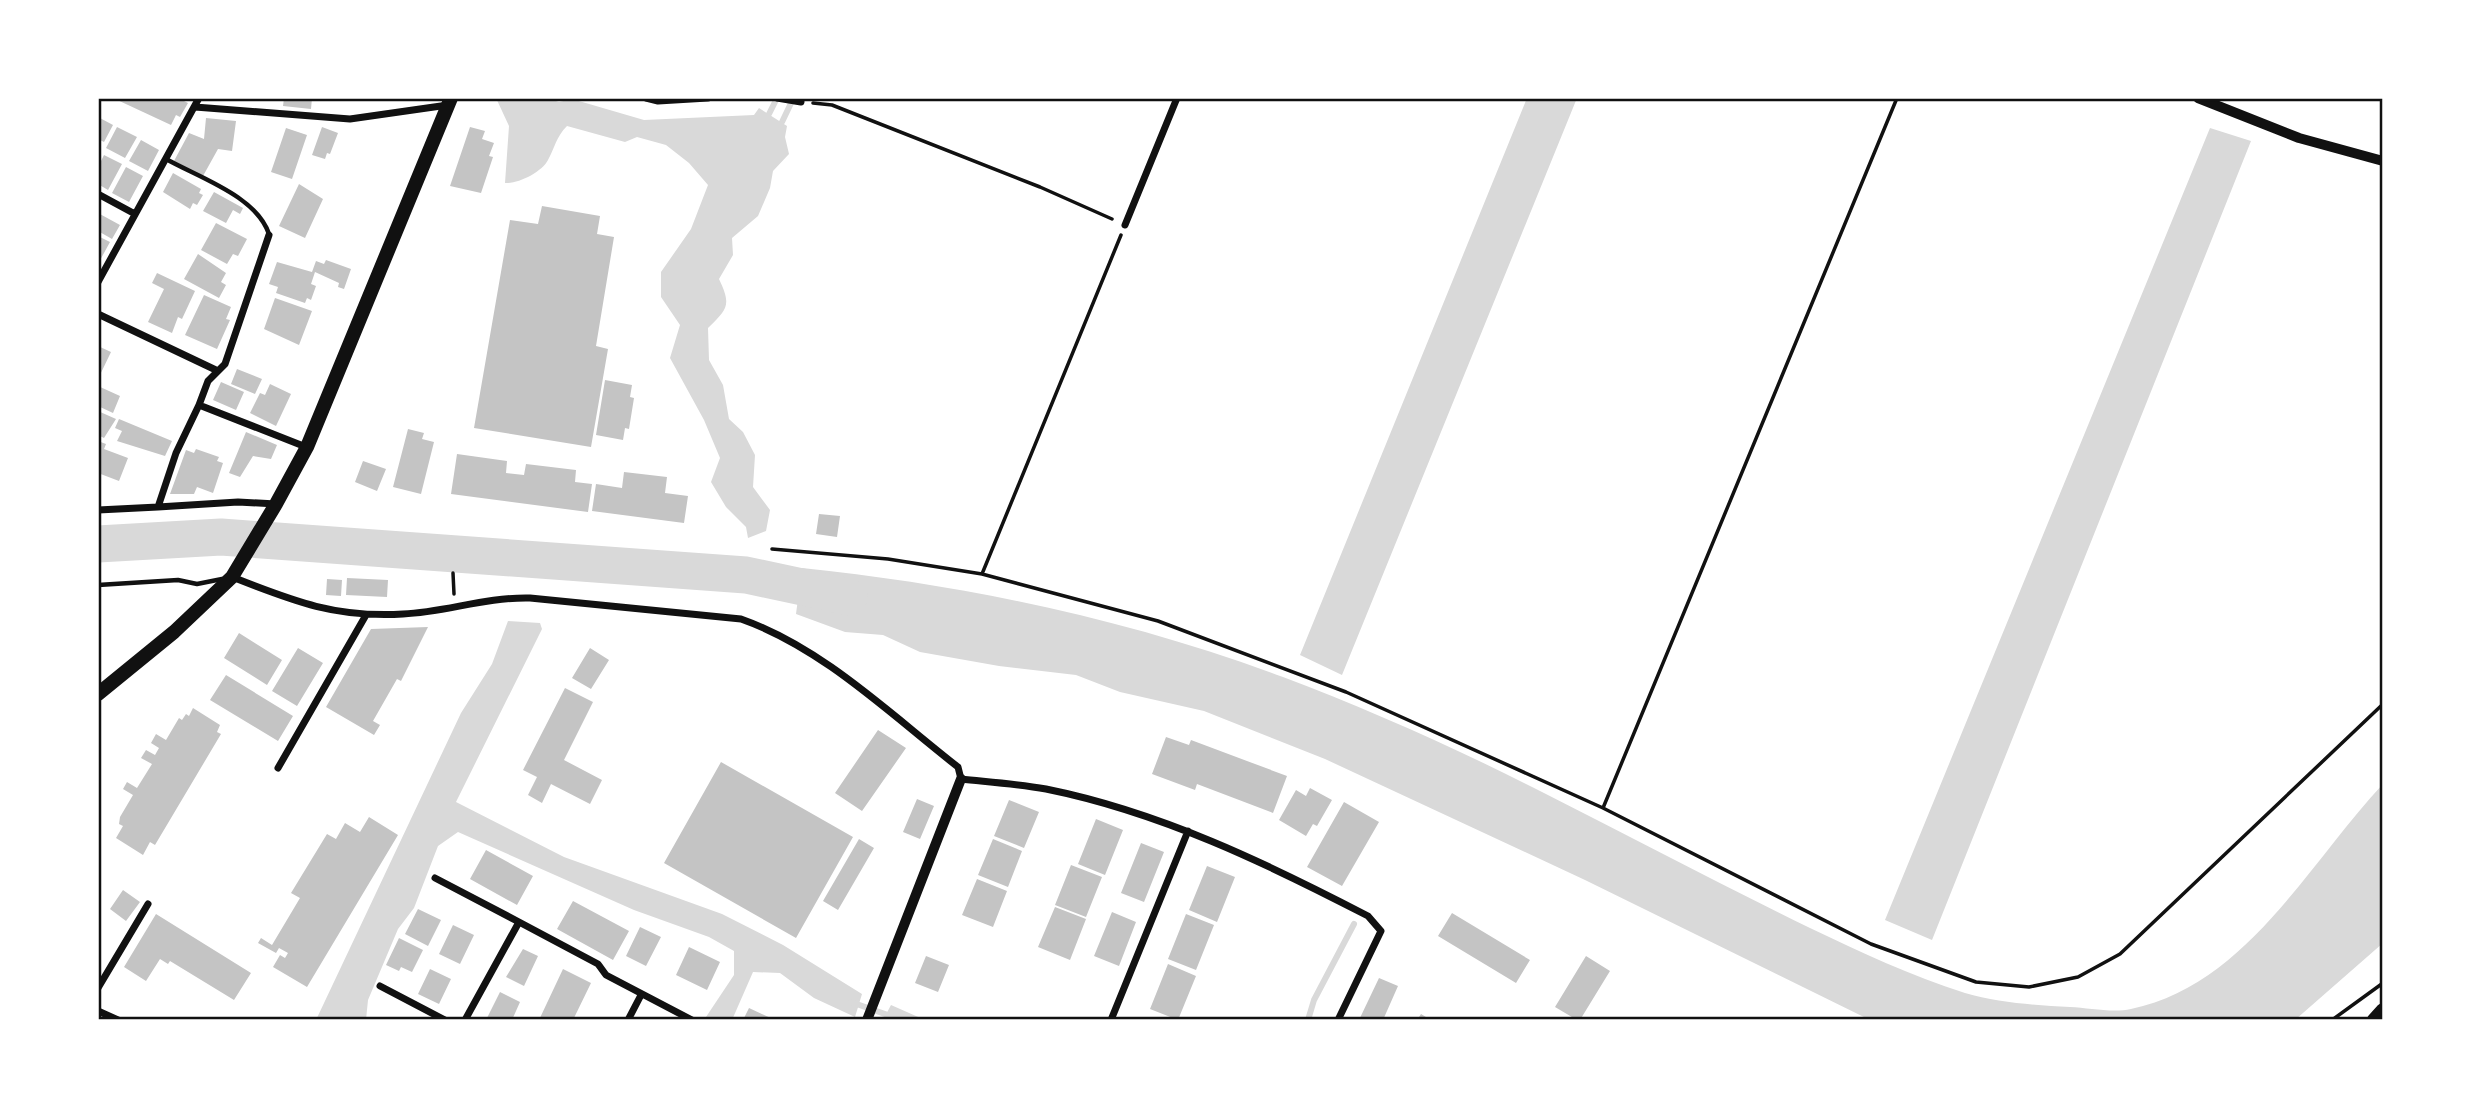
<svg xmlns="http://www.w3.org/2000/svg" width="2481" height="1118" font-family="Literata,serif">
<rect width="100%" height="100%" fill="#fff"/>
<!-- water -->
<path fill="#d9d9d9" d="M496,98H547L559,102L572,99L644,120L754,115L759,108L787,126L785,137L789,154L773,171L770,188L758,216L732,238L733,255L719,279C732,306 727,309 708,328L709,360L723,385L729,419L743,432L755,455L753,487L770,510L766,531L748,538L746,527L726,507L711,482L720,458L704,420L670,358L680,325L661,297V272L691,229L708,185L689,163L666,145L637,137L625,142L567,126C556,137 555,147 548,160C542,172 518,184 505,183L509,126Z
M1527,98H1577L1342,675L1300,655Z
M2210,128L2251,141L1932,940L1885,920Z
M802,568C966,585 1128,619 1283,677C1368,709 1462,751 1542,792C1631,837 1720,884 1810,928C1861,952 1911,976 1965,993C1998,1003 2035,1005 2070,1007C2089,1008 2113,1013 2131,1009C2246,985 2308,864 2383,784V943L2295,1020H1870L1585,880L1325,759L1204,711L1120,692L1076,675L999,666L920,652L883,635L845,632L796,614Z
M508,621L540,623L542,629L456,802L564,857L722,914L783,945L862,994L855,1017L814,998L780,973L753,972L732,1020H704L734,975V951L709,937L634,910L458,832L438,846L414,908L398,929L368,1000L366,1020H316L461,713L492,664Z
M891,1005L925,1020H883Z"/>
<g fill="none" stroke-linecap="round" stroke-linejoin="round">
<!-- stream -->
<path stroke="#d9d9d9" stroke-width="6" d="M769,114L777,98
M782,122L793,99
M851,1002L902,1020
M1308,1020L1314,1000L1354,924"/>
<!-- river -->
<path stroke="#d9d9d9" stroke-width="37" d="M98,544L221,537L746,575L849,597"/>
</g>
<!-- building -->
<path fill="#c4c4c4" d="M113,98H178L188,103L180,117L176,115L171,125Z
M284,98H312L311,109L283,106Z
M98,117L113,125L104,142L98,139Z
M206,118L236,121L232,151L218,149L203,176L174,161L189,133L204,139Z
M117,127L137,137L125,158L106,148Z
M322,127L338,133L330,154L327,153L325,159L312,155Z
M470,127L485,131L482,139L494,143L489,156L493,157L481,193L450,186Z
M286,128L307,135L292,179L271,172Z
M141,140L159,150L148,171L129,161Z
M104,155L122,164L108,190L98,184V167Z
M126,167L143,176L129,202L112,193Z
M173,173L201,189L199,193L203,195L197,205L193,203L190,209L163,192Z
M299,184L323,199L305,238L279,226Z
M214,192L243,208L240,214L233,210L226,223L203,211Z
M542,206L600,216L597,234L614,237L596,346L608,349L591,447L474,428L510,220L538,224Z
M98,213L120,225L112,239L98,231Z
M216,223L247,239L238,256L233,254L227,264L201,250Z
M98,236L110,242L98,264Z
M198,254L226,273L221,282L226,285L219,298L184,279Z
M326,260L351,269L344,289L338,287L339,283L315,272L311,284L316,286L311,300L307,298L305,303L276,293L278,287L269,284L277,262L312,272L316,261L324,264Z
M157,273L195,291L182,319L178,317L172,333L148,322L164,289L152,283Z
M204,295L231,307L226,319L230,320L217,349L185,335Z
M275,298L312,311L299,345L264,329Z
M98,346L111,352L98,379Z
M237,369L262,379L255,394L231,384Z
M605,380L632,385L630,397L634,398L629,429L625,428L623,440L596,435Z
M221,382L244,392L236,410L213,400Z
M270,384L291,394L276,426L250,413L260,393L265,395Z
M98,386L120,396L113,413L98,406Z
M98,411L116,419L104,438L98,435Z
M119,419L172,441L165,456L117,441L122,431L115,428Z
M408,429L424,433L422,439L434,442L421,494L393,487Z
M246,432L277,445L271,459L253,456L240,477L229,473Z
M98,441L106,444L104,449L128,458L119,481L98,473Z
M196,449L219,457L217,461L223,463L213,493L197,487L194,494H170L186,450L194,453Z
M457,454L507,461L506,473L524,475L526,464L576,470L575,482L592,484L588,512L451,494Z
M363,461L386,469L377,491L355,482Z
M624,472L667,477L665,493L688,496L684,523L592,511L596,484L622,488Z
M819,514L840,516L837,537L816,534Z
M347,578L388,580L387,597L346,595Z
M327,579L342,580L341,596L326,595Z
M428,627L401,681L397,679L373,721L380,725L374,735L326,707L371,629Z
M239,633L282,660L267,685L224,658Z
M298,648L323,663L297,706L272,691Z
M590,648L609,660L591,689L572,678Z
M226,675L293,716L278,741L210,700Z
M565,688L593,702L564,760L602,780L590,804L551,784L542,803L528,795L537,777L523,770Z
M193,708L220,725L217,732L221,734L155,845L150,842L143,855L116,838L123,826L119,824L120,817L133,795L123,789L127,782L137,788L152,764L141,758L146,750L155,755L159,748L151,743L156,734L166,740L179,718L182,720L186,714L189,716Z
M878,730L906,748L862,811L835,793Z
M1166,737L1189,745L1191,740L1287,776L1273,813L1197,784L1195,790L1152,774Z
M721,762L853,837L796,938L664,863Z
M1310,788L1332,800L1317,826L1313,824L1306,836L1279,820L1296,790L1306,796Z
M917,799L934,806L920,839L903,832Z
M1009,800L1039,812L1024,848L994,836Z
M1344,802L1379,822L1342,886L1307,867Z
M369,817L398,835L307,987L273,967L280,955L285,958L288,953L279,948L276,953L258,943L261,938L272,945L300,898L291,893L327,834L336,839L345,823L360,832Z
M1096,819L1123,830L1105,875L1078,864Z
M859,839L874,848L838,910L823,901Z
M993,839L1022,851L1008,887L978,875Z
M1141,843L1164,852L1144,902L1121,893Z
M486,850L533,876L517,905L470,879Z
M1071,865L1102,877L1086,917L1055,905Z
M1207,866L1235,877L1217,922L1189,910Z
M977,879L1007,891L993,927L962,915Z
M123,890L140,902L126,921L110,909Z
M573,901L629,931L613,960L557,929Z
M1055,907L1086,919L1070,960L1038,947Z
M418,909L441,920L428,946L405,934Z
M1112,912L1136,922L1119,966L1094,956Z
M1452,913L1530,960L1516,983L1438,936Z
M156,914L251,973L234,1000L170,961L168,964L160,959L146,981L124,967Z
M1186,914L1214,925L1196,970L1168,959Z
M453,925L474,935L460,964L439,954Z
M640,927L661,937L646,966L626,956Z
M399,938L423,950L412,972L401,967L399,971L386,965Z
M689,947L720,962L707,990L676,975Z
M523,949L538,956L524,986L506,977Z
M926,956L949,965L938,992L915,983Z
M1586,956L1610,971L1580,1020H1577L1555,1007Z
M1168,964L1196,976L1178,1020L1150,1009Z
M430,969L451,979L439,1004L418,994Z
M563,969L591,983L573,1020H539Z
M1379,978L1398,986L1383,1020H1359Z
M500,992L520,1002L512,1020L487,1018Z
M749,1008L775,1020H743Z
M1421,1014L1431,1020H1417Z"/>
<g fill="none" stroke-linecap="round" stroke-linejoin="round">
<!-- path -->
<path stroke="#111" stroke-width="3.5" d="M813,103L832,105L1040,187L1112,219
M772,549L888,559L982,574L1158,621L1346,692L1603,808L1871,944L1976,982L2029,987L2078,977L2120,954L2383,704
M453,573L454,594
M982,574L1121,235
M1603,808L1897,98
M2332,1020L2383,983"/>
<!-- service -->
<path stroke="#111" stroke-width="4.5" d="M166,159C200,178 256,196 269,234
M98,585L178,580L197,584L222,579"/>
<!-- minor -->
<path stroke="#111" stroke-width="7" d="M646,98L658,101L708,98
M777,98L801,102
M195,107L350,119L448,105
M98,194L135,214
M1125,225L1177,98
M98,282L199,98
M98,314L218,371
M199,405L208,381L225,364L269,235
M158,507L238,502L276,504
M98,510L158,507L176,453L199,405L306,447
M232,577C293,601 335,618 403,614C447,612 484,597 530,598L741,619C823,648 890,714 958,767L961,779C989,782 1018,784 1046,789C1160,812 1266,863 1368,916L1381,931L1338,1020
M278,768L366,615
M435,878L519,922
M380,986L445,1020
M98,988L148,904
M98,1011L118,1020
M465,1020L519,922L598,964L606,975L692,1020
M628,1020L641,995
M1111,1020L1188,831"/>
<!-- tertiary -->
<path stroke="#111" stroke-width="10" d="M2198,98L2299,138L2383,161
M867,1020L961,779"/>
<!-- primary -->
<path stroke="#111" stroke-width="14" d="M2374,1020L2383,1010"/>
<!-- trunk -->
<path stroke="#111" stroke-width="14" d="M98,694L174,632L232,577L276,504L307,447L451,98"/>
</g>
<!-- border -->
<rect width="2481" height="1118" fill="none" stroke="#ffffff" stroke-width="200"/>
<rect x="100" y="100" width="2281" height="918" fill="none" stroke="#111" stroke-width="2.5"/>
</svg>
